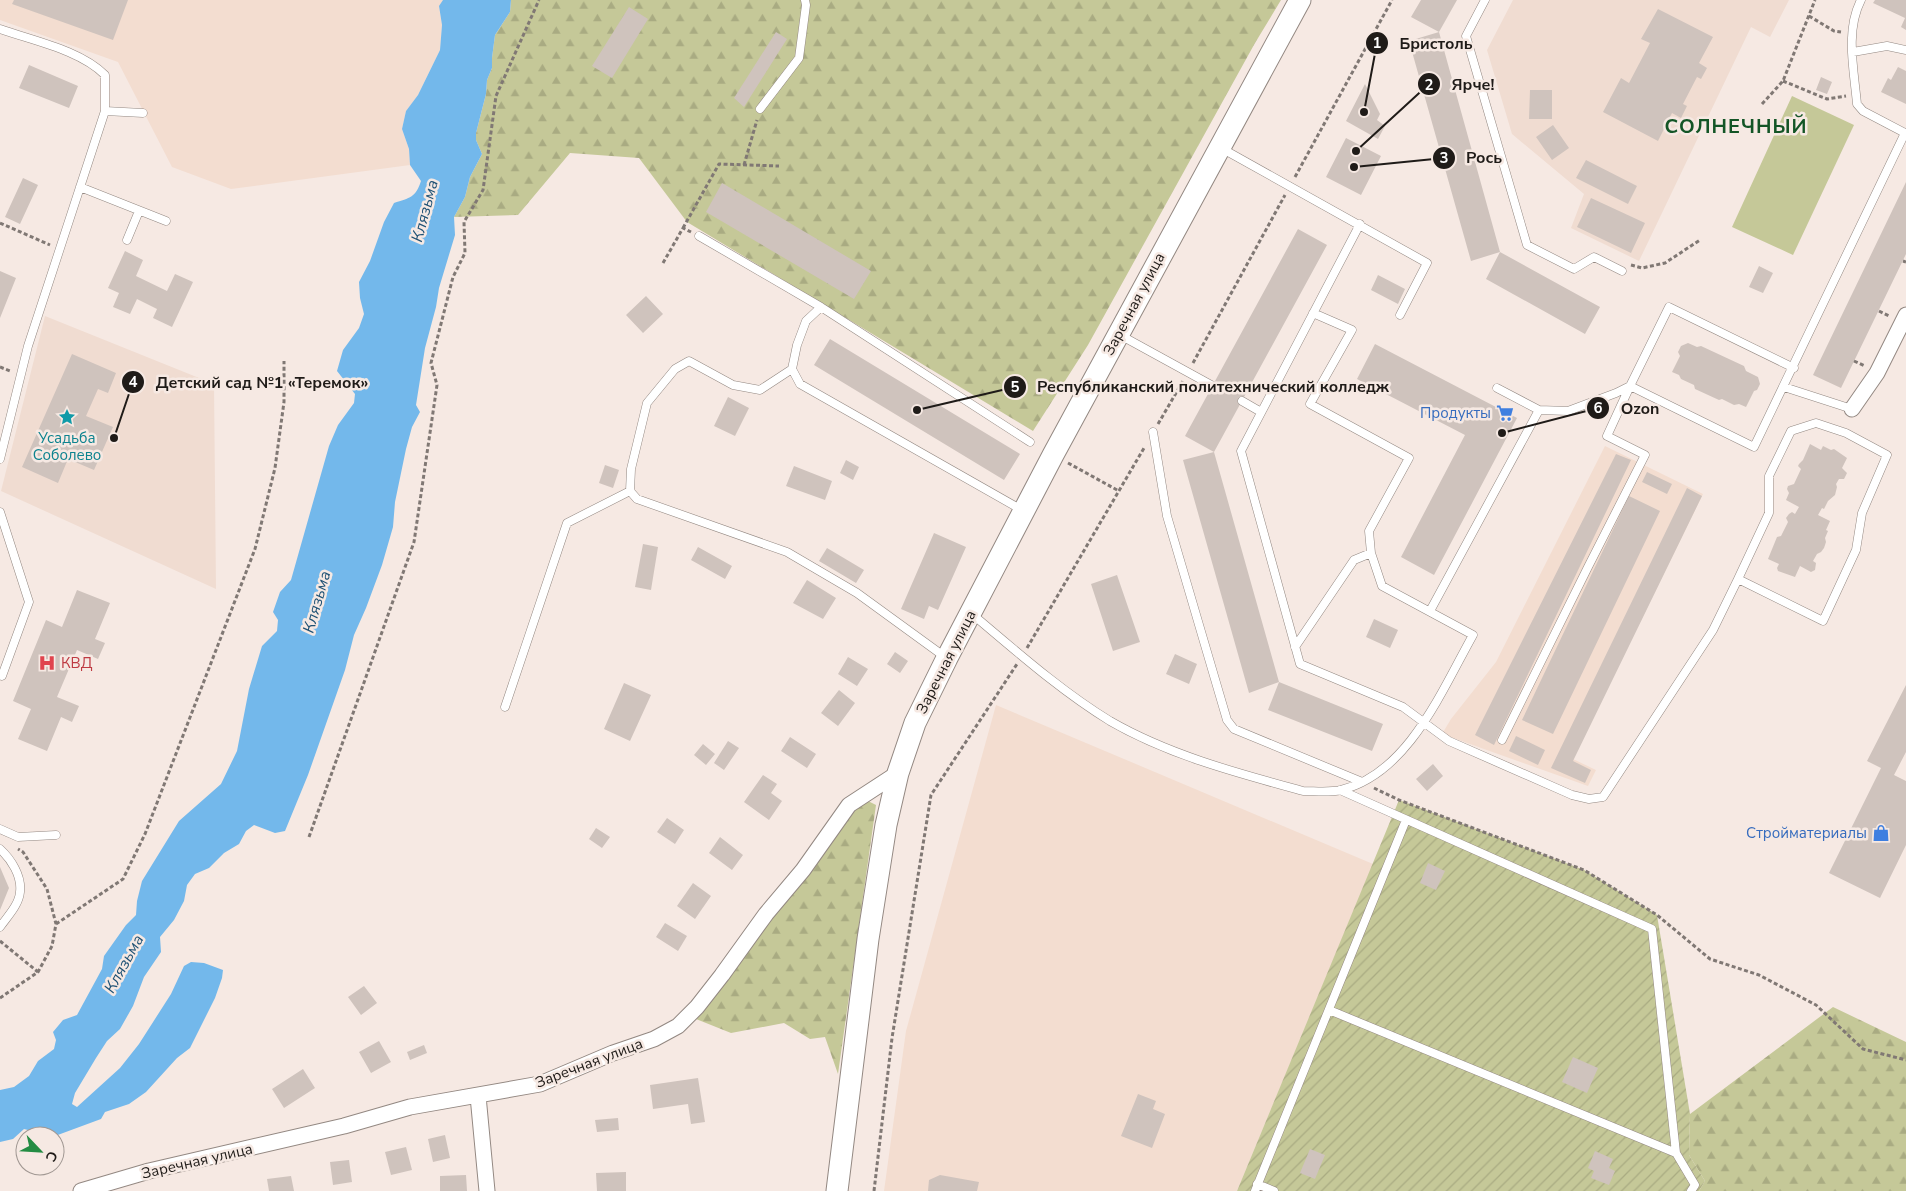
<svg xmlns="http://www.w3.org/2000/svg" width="1906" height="1191" font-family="'Nunito Sans',sans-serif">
<defs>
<pattern id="forest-firs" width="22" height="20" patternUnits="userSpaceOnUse" patternTransform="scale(1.25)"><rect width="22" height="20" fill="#c5c898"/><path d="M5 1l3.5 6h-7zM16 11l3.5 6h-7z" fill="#a9ab82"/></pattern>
<pattern id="garden-furrows" width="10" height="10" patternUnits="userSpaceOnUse" patternTransform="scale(1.25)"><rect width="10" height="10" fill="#c5c898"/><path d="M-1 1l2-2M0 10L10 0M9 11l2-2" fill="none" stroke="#a9ab82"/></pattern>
</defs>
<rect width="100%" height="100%" fill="#f6e9e3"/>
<!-- industrial -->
<path fill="#f3ddd0" d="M0,0H443L439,7L442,25L440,50L418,95L406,111L402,129L409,149L410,165L231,189L172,167L118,62L0,20Z
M1605,446L1703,494L1573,759L1596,770L1588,786L1442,734L1451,719L1496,662Z
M996,705L1373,864L1237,1191H884L906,1031Z"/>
<!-- built -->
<path fill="#f0dcd1" d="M1513,0H1789L1770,37L1751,27L1639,261L1571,228L1584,194L1512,134L1487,50Z
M45,316L214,384L216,589L1,491Z"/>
<!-- forest -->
<path fill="url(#forest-firs)" d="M511,0H1281L1255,43L1088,345L1033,431L687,222L639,158L570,153L518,215L454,217L465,197L470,177L482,154L476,140V133L486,94L487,80L492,68V58L495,35L510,12Z
M868,801L876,805L838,1074L825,1037L810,1039L784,1023L731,1033L696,1019L855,809Z
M1833,1007L1906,1042V1191H1699L1705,1181L1689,1155L1690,1114Z"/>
<!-- park -->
<path fill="#c5c898" d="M1792,96L1854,125L1793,255L1732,227Z"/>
<!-- garden -->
<path fill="url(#garden-furrows)" d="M1399,800L1584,870L1657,915L1690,1114L1689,1155L1705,1181L1699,1191H1237Z"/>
<!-- water -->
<path fill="#73b8eb" d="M443,0H511L510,12L495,35L492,58V68L487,80L486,94L476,133V140L482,154L470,177L465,197L454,217L455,235L439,288L436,307L425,348L416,405L420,412L412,427L406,449L395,502L393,527L382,565L366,608L354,635L345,670L308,775L285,831L275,833L254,825L246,831L239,844L224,853L209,868L195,874L187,885L184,901L174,920L160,937L161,952L144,977L133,1006L120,1029L107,1041L96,1058L75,1093L72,1104L77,1107L120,1068L139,1044L171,994L184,966L191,962L204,963L223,970L222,978L215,998L190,1048L177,1058L146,1092L129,1104L105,1112L101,1119L55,1136H37L32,1131L24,1129L13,1139L0,1142V1090L14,1087L29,1076L38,1061L54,1049L56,1040L53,1032L63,1020L77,1015L102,969L104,956L126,925L136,915L137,901L142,881L179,821L221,784L237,751L249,689L262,646L277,631L278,620L273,612L280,592L291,580L329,446L338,425L354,403L355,394L337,371L343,350L359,328L364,314L360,298L359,282L370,261L384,222L394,203C410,198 416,197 421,181L410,165L409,149L402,129L406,111L418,95L440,50L442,25L439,6Z"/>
<!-- building -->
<path fill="#cfc3bd" d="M14,0H128L113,40L12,4Z
M1421,0H1457L1439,32L1411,17Z
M1875,0H1906V30L1901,27L1905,18L1873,3Z
M629,7L648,19L612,78L592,66Z
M1658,9L1713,37L1699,63L1707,68L1701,79L1697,77L1683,104L1687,106L1681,118L1672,113L1658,141L1603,112L1621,78L1629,83L1650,43L1641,39Z
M776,32L787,39L744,107L734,98Z
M1439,32L1500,252L1471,261L1409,41Z
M29,65L78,86L69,108L19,88Z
M1898,67L1906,71V104L1881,92L1888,78L1891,80Z
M1821,77L1832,82L1827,94L1816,90Z
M1365,84L1380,114L1377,120L1385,126L1378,139L1346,121Z
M1530,90H1552V119H1529Z
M1553,125L1569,148L1552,160L1536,137Z
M1346,138L1381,156L1361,195L1326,177Z
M1586,160L1637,186L1628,204L1576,178Z
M23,178L38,185L20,224L5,217Z
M1906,182V254L1841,388L1813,375Z
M722,183L871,271L854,299L706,212Z
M1591,198L1645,223L1631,253L1577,227Z
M1298,229L1327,245L1214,452L1185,436Z
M125,251L143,260L136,276L167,291L175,274L193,282L172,327L153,318L157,309L137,299L130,314L113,307L119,293L108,288Z
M1500,252L1600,307L1585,334L1486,279Z
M1759,266L1773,273L1763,293L1749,287Z
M0,271L16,278L0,318Z
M1378,275L1405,289L1398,304L1371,290Z
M646,296L663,314L643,333L626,315Z
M830,339L1020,454L1004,480L814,365Z
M1688,343L1697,347L1701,346L1744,366L1746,371L1758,377L1760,384L1757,390L1754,391L1746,407L1739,404L1734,405L1722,399L1719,400L1695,389L1694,385L1681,379L1679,375L1672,372L1680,356L1678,352L1681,346Z
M1375,344L1517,418L1434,575L1401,557L1465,435L1357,379Z
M72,354L116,373L108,393L98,389L86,416L113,427L94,470L68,459L58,483L22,467Z
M728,397L749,408L735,436L714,426Z
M1810,444L1821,450L1823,446L1831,450L1834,449L1847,458L1842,468L1847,473L1844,479H1839L1836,484L1837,487L1835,495L1828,501L1824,509L1822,508L1818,515L1830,521L1826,530L1828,531L1825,538L1826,542L1824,548L1821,552L1817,554L1813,561L1816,563L1815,570L1811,572L1800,566L1795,577L1778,571L1777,568L1779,564L1768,559L1777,537L1781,536L1788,522L1786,518L1789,514L1792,512L1795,514L1799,507L1786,500L1789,493L1787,489L1788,486L1794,484L1801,469L1798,466L1799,464L1803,460Z
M1214,452L1279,682L1249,693L1183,460Z
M1616,454L1631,460L1494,745L1475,735Z
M846,460L859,467L853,480L840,473Z
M605,465L619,470L613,488L599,483Z
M794,466L832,481L825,500L786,486Z
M1647,472L1672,484L1667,494L1642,482Z
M1687,488L1702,496L1573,761L1591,770L1585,783L1551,768Z
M1629,496L1660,511L1553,734L1522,720Z
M934,533L966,547L938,610L929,606L924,619L901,609Z
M643,544L658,547L651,590L635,587Z
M698,547L732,566L725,579L691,560Z
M827,548L864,570L856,583L819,561Z
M1117,575L1140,642L1113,651L1091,584Z
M807,580L836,598L823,619L793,603Z
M77,590L110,603L95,639L105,643L98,659L77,650L57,697L79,706L72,722L61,717L47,751L18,739L31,709L13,701L46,620L62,627Z
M1374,619L1398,630L1390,648L1366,637Z
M895,652L908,661L900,673L887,664Z
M1175,654L1197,664L1189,684L1166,674Z
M848,657L868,669L857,686L838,674Z
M1279,682L1383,724L1372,751L1268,710Z
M624,683L651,695L630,741L604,729Z
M1906,685V752L1894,775L1906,781V845L1880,898L1829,873L1881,768L1867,761Z
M839,690L855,703L838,726L821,713Z
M1516,736L1545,750L1538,765L1509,751Z
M790,737L816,754L807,768L781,751Z
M728,741L739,748L724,770L714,763Z
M703,744L715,754L706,765L694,755Z
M1433,764L1443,776L1427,791L1416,779Z
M763,775L777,784L771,793L782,801L769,820L744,802Z
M667,818L684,830L675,844L657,832Z
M596,828L610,837L602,848L589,839Z
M720,837L743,855L732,870L709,853Z
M1428,863L1445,871L1436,890L1420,883Z
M0,867L9,888L0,910Z
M693,883L711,896L695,919L677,906Z
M665,923L687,936L678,951L656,937Z
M364,986L377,1003L361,1015L348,997Z
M379,1041L391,1062L371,1073L359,1052Z
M424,1045L427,1053L410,1060L407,1052Z
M1573,1057L1598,1068L1587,1093L1562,1082Z
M303,1069L315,1088L284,1108L272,1089Z
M698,1078L705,1122L691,1124L688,1104L653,1109L650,1085Z
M1138,1094L1156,1101L1153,1109L1165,1114L1152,1148L1121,1136Z
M618,1118L619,1130L597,1132L595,1120Z
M445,1135L450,1158L433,1162L428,1139Z
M406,1147L412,1170L391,1175L385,1152Z
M1310,1149L1325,1155L1315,1179L1300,1173Z
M1595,1151L1613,1159L1609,1168L1615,1171L1609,1185L1591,1178L1594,1171L1588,1168Z
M349,1160L352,1182L333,1185L330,1162Z
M626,1172V1191H597L596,1173Z
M466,1175L467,1191H440V1176Z
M940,1175L979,1182L977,1191H928L929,1180Z
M291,1176L294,1191H269L267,1179Z"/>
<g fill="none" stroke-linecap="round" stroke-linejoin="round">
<!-- lane casing -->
<g stroke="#938882" stroke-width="9">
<path id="lane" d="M1485,0L1466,36L1527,245L1574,269L1594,257L1622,271
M0,29C34,41 80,50 105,75V111L28,346L0,459
M1853,52L1887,46L1906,50
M760,109L799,58L806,5L805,0
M105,111L143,113
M1221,148L1427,263L1400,315
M80,187L166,221
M1360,224L1241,451L1300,664L1403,707L1449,741L1572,795L1589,799L1603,797L1713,630L1738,579L1823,621L1856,550L1862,513L1887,455L1846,433L1816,423L1791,431L1769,476V513L1738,579
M699,236L821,307L806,321L797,345L792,369L800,384L1022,510
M127,240L139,211
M821,307L1030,442
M1120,335L1213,386
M1794,368L1669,307L1630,386L1754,447L1905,133L1863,111L1857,104C1854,70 1845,31 1861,0
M792,369L760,390L733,385L689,361L675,369L647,403L631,469L630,491L637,499L787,552L857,593L945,657
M1784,387L1852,409
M1242,401L1261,412
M1153,432L1167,516L1227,720L1234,729L1362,782
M0,512L29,602L2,676
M1430,611L1539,410L1497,388
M972,614C1016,651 1061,691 1110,721C1169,755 1237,773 1303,791C1315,791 1328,793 1341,790C1408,774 1442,690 1473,635L1382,586L1371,553L1369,531L1409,458L1310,404L1352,330L1313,313
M1295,647L1354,560L1371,553
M505,707L567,523L630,491
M1502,740L1588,567L1645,455L1607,436L1630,386L1616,393L1568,411L1539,410
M1340,790L1652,929L1676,1153L1695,1185L1691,1191
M0,829L18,837L56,835
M0,849C11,859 22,876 20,892C19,905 7,917 0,927
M1329,1010L1676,1153
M1257,1184L1274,1191
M1255,1191L1406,820"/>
</g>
<!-- street casing -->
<g stroke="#938882" stroke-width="17">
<path id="street" d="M1852,409L1877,373L1906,315
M478,1096L487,1191
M81,1191L149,1171L344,1126L410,1107L540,1084L613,1053L654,1039L678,1026L697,1007L722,975L766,914L803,870L849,805L898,773"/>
</g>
<!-- secondary casing -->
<g stroke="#938882" stroke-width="23">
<path id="secondary" d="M837,1191L868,939L886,825L898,773L915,723L947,658L1053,455L1300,0"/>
</g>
<!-- path -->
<path stroke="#807874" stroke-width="3" stroke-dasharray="4 2.5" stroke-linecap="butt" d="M1809,16L1834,31L1841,32
M1783,81L1827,99L1846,96
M1762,104L1783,81L1815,0
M744,165L757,120
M1295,177L1392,0
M0,223L50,245
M683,228L719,164L779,166
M1903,261L1906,262
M663,263L683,228L691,232
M1631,265L1642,268L1665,263L1700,240
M1879,311L1889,316
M1854,361L1865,366
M1193,363L1285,195
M0,367L10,371
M1158,424L1183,381
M1068,463L1119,491
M1027,648L1144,448
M1374,788L1399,800L1584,870L1657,915L1710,959L1759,975L1816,1005L1863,1049L1906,1060
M309,837L414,542L437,385L431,363L453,277L465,253L464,222L483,190L496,96L539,0
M56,924L123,879L145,834L255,549L275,468L284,402V361
M0,941L38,972
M0,998L38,972L52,946L56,924L47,889L23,852L18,849
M874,1191L892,1038L931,795L1017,664"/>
<!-- lane -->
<use href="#lane" stroke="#fff" stroke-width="8"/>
<!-- street -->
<use href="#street" stroke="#fff" stroke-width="15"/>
<!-- secondary -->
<use href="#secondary" stroke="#fff" stroke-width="21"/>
</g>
<!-- icons -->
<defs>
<g id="supermarket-bare" transform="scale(1.35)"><path d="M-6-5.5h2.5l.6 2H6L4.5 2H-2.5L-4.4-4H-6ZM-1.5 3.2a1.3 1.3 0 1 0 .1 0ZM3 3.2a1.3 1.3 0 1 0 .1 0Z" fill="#3f7fe0" stroke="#f6e9e3" stroke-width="2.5" paint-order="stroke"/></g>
<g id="sight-bare" transform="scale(1.35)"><path d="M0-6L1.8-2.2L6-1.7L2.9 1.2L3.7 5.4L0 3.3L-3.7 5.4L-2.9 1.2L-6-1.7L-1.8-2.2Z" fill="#0f9aa8" stroke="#f6e9e3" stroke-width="2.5" paint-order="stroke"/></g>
<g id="hospital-bare" transform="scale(1.35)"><path d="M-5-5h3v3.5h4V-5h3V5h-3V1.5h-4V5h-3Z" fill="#e0444e" stroke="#f6e9e3" stroke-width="2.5" paint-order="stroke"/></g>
<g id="shop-bare" transform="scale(1.35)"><path d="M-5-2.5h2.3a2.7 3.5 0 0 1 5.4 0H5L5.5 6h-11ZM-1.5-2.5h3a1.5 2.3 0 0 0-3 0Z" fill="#3f7fe0" stroke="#f6e9e3" stroke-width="2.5" paint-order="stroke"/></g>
</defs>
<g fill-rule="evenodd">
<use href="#supermarket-bare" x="1505" y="413"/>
<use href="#sight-bare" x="67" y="417"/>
<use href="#hospital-bare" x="47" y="663"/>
<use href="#shop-bare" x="1881" y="833"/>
</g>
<g text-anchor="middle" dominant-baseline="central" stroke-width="5" stroke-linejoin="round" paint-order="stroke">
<!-- street labels -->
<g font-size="15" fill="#1f1b18" stroke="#f6e9e3">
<text transform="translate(1134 304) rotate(-62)">Заречная улица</text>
<text transform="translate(946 662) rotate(-63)">Заречная улица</text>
<text transform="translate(589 1063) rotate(-21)">Заречная улица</text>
<text transform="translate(197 1161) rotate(-13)">Заречная улица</text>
</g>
<!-- shop labels -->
<g font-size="15" fill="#366cbe" stroke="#f6e9e3" text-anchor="end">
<text x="1491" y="413">Продукты</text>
<text x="1867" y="833">Стройматериалы</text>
</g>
<!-- culture labels -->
<g font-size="15" fill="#0d838f" stroke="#f6e9e3">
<text x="67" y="438">Усадьба<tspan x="67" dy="17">Соболево</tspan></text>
</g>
<!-- health labels -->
<g font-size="15" fill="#be3a42" stroke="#f6e9e3" text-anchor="start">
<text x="61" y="663">КВД</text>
</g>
<!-- water labels -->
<g font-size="16" font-style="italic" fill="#1e5174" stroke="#f6e9e3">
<text transform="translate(425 211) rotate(-75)">Клязьма</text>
<text transform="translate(317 602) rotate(-74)">Клязьма</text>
<text transform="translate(124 964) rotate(-61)">Клязьма</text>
</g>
<!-- district labels -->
<g font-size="20" font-weight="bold" letter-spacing="1" fill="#135526" stroke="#f6e9e3">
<text x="1736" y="126">СОЛНЕЧНЫЙ</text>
</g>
</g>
<!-- callouts -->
<path fill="none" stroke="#1f1b18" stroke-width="2" d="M1364 112L1377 43M1356 151L1429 84M1354 167L1444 158M114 438L133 382M917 410L1015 387M1502 433L1598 408"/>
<g fill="#1f1b18" stroke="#f6e9e3" stroke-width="2">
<circle cx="1364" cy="112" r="5"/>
<circle cx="1356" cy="151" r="5"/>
<circle cx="1354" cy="167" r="5"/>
<circle cx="114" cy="438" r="5"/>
<circle cx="917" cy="410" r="5"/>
<circle cx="1502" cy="433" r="5"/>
<circle cx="1377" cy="43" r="12"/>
<circle cx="1429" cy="84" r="12"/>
<circle cx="1444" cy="158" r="12"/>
<circle cx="133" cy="382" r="12"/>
<circle cx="1015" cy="387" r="12"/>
<circle cx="1598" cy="408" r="12"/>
</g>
<g font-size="15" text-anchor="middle" font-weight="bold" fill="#fff">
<text x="1377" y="48">1</text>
<text x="1429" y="90">2</text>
<text x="1444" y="163">3</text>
<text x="133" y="387">4</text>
<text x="1015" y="392">5</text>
<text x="1598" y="413">6</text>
</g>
<g font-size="16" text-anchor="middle" font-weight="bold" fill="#1f1b18" stroke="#f6e9e3" stroke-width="5" stroke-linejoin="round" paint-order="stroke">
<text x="1436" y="49">Бристоль</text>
<text x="1473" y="90">Ярче!</text>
<text x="1484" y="163">Рось</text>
<text x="262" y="388">Детский сад №1 «Теремок»</text>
<text x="1213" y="392">Республиканский политехнический колледж</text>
<text x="1640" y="414">Ozon</text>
</g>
<!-- north arrow -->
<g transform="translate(40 1151) rotate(115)"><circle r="24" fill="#f6e9e3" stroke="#a09792"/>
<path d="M0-4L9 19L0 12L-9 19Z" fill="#248c43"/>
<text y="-8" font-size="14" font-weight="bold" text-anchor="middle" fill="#1f1b18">С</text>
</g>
</svg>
